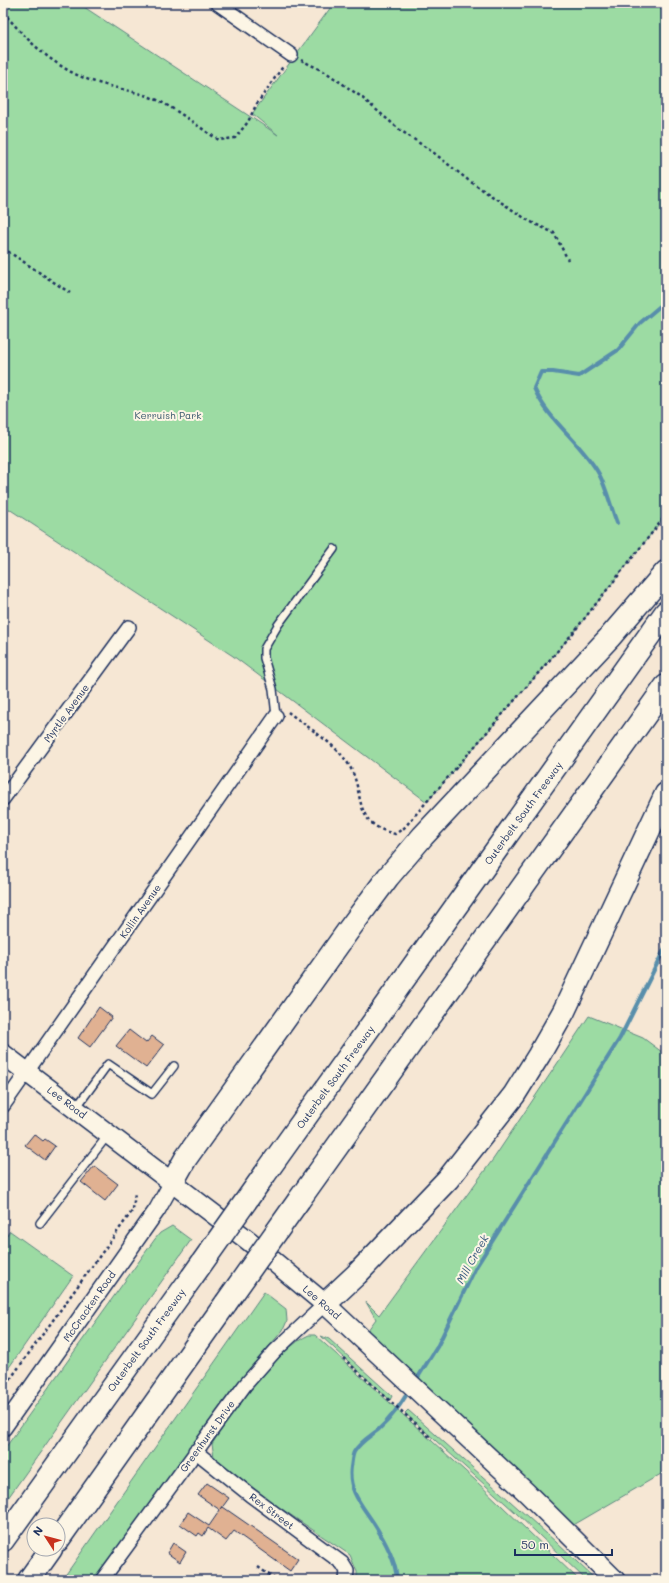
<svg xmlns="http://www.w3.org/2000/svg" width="669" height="1583" font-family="Mali,sans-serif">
<rect width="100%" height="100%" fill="#f6e7d4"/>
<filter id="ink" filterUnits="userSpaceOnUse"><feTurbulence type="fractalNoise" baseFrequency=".025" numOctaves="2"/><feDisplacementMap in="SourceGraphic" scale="8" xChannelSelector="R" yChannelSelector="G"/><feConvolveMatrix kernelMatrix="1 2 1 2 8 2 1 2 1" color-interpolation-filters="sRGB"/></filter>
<g filter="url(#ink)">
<!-- green -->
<path fill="#9cdba3" stroke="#5c8580" d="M3,3H78L278,135L252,114L334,3H666V515L573,633L427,802L233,656L3,505Z
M589,1016L643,1038L666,1055V1471L565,1530L362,1338L376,1319L366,1302L379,1315L494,1158Z
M172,1226L191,1240L3,1505V1451L155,1239L160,1233Z
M10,1231L73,1276L3,1376V1240Z
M264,1292L286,1309L287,1321L283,1330L234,1387L95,1580H62Z
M309,1335H315L475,1480L579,1580H357V1572L350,1555L270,1501L214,1457L212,1444C229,1417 280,1346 309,1335Z
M321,1336L329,1339L392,1396L390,1400Z
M408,1410L556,1542L596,1580H586L515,1512L405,1413Z"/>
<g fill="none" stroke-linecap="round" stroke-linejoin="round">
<!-- stream -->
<path stroke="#588eab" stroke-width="4" d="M617,523C611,508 607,489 599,474C581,442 548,421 534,388L541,372H553L579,376L618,350L640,323L666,301
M415,1382L437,1347L476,1267L620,1038L666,946
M397,1580C396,1564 387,1545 379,1532C367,1510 347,1494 351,1467C352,1462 352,1456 354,1452C360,1442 369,1437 378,1430C392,1418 401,1404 410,1389"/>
</g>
<!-- building -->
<path fill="#e0b192" stroke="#1b2f5e" d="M99,1007L112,1017L90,1047L78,1038Z
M129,1030L146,1043L152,1036L164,1045L146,1068L116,1046Z
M34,1134L43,1141L45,1139L55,1146L45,1160L25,1145Z
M94,1166L118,1184L105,1201L81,1182Z
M207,1483L229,1498L221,1509L223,1507L298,1559L290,1571L234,1531L226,1541L208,1528L203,1536L199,1533L197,1536L180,1524L188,1512L209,1526L220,1510L198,1495Z
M173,1543L186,1552L180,1562L167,1553Z"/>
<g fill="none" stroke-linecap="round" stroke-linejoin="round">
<!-- service casing -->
<g stroke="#1b2f5e" stroke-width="10">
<path id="service" d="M276,716L273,689L264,658V649L278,625L334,549
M76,1108L108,1064L152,1094L174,1066
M40,1223L108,1135"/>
</g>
<!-- minor casing -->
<g stroke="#1b2f5e" stroke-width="16">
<path id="minor" d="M217,3L291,55
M3,799L129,627
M3,1106L276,716
M195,1451L250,1495L342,1563L347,1571L346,1580
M102,1580L245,1385L275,1351L325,1304"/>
</g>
<!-- tertiary casing -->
<g stroke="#1b2f5e" stroke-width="19">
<path id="tertiary" d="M3,1428L157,1210L172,1183"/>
</g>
<!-- secondary casing -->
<g stroke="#1b2f5e" stroke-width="22">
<path id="secondary" d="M3,1054L249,1241L325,1304L527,1493L615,1580"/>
</g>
<!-- motorway casing -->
<g stroke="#1b2f5e" stroke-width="25">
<path id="motorway" d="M265,1174L666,612
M172,1183L186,1158L350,928L388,877L423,836L609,638L666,572
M299,1200L666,686
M325,1304L357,1274L448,1179L514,1095L539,1055L564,1011L666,794
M3,1540L192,1277
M58,1540L226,1303
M29,1580L51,1549"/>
</g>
<!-- path -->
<path stroke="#1b2f5e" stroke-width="2.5" stroke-dasharray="3 3" stroke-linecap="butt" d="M3,12C31,45 60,73 102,84C123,90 145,93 163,103C183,114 200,128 219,140L235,138L248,122L256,105L284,65
M301,60L327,73L360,96L400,130L434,153L468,180L529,221L554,233L568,260
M3,248L70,293
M288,712C306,726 334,743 347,762C367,791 349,823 395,834L404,828L573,633L666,515
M343,1358L432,1439
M3,1389L133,1210L135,1192
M258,1567L276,1580"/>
<!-- service -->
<use href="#service" stroke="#fcf5e5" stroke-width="7"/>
<!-- minor -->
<use href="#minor" stroke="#fcf5e5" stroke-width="13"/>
<!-- tertiary -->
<use href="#tertiary" stroke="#fcf5e5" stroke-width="16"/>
<!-- secondary -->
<use href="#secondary" stroke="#fcf5e5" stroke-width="19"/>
<!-- motorway -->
<use href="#motorway" stroke="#fcf5e5" stroke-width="22"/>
<!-- motorway-bridge casing -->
<g stroke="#1b2f5e" stroke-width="25" stroke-linecap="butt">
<path id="motorway-bridge" d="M192,1277L265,1174
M226,1303L299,1200"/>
</g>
<!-- motorway-bridge -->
<use href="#motorway-bridge" stroke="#fcf5e5" stroke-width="22"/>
</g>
</g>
<g text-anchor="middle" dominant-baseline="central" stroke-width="4" stroke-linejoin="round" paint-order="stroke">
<!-- park labels -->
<g font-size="10" fill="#3b5a6f" stroke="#fcf5e5">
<text x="168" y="415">Kerruish Park</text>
</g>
<!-- street labels -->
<g font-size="10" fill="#1b2f5e" stroke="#fcf5e5">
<text transform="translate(66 713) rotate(-54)">Myrtle Avenue</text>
<text transform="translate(523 813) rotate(-54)">Outerbelt South Freeway</text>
<text transform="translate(140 911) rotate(-55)">Kollin Avenue</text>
<text transform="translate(335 1077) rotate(-54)">Outerbelt South Freeway</text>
<text transform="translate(67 1102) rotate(37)">Lee Road</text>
<text transform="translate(322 1302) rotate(41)">Lee Road</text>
<text transform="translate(89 1306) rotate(-55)">McCracken Road</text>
<text transform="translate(146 1340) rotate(-54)">Outerbelt South Freeway</text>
<text transform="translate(207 1436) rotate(-54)">Greenhurst Drive</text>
<text transform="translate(272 1511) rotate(37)">Rex Street</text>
</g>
<!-- water labels -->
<g font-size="11" font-style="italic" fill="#34577e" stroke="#fcf5e5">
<text transform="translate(472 1259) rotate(-61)">Mill Creek</text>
</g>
</g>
<!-- margin -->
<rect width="669" height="1583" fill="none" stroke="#fcf5e5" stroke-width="16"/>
<rect x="8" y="8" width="653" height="1567" fill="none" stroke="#1b2f5e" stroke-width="1.5" filter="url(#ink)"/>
<!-- north arrow -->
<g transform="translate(46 1537) rotate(306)"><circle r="19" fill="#fcf5e5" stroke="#a2a6af"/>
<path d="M0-3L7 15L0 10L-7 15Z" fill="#c8321e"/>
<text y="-6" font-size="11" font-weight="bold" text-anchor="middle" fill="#1b2f5e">N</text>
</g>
<!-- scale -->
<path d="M515 1549v6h97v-6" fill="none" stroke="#1b2f5e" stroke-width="2"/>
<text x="521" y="1549" font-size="12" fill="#1b2f5e" stroke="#fcf5e5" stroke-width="3" paint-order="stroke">50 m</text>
</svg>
